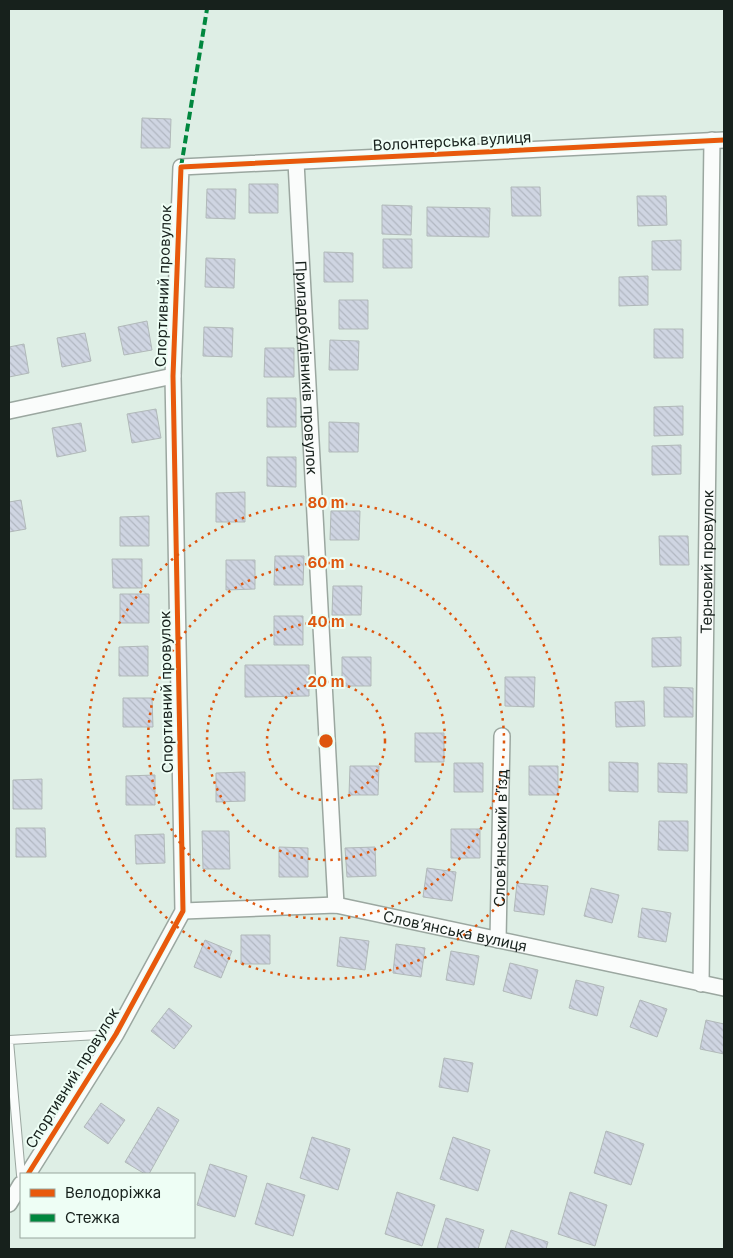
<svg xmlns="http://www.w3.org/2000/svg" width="733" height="1258" font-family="Inter,sans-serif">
<defs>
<pattern id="building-back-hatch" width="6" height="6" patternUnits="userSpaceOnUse" patternTransform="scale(1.25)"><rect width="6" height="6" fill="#cfd5e2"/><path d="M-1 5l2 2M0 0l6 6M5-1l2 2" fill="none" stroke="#b1b7c1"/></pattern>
</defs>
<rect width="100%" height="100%" fill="#deeee5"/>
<!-- building -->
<path fill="url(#building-back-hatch)" stroke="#b1b9b9" d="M142,118L171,119L170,148H141Z
M249,184H278V213H249Z
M511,187H540L541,216H512Z
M207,189H236L235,219L206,218Z
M637,196H666L667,225L638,226Z
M382,205L412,206L411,235L382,234Z
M427,207L490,208L489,237L427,236Z
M383,239H412V268H383Z
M681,240V270H652V241Z
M324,252L353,253V282H324Z
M206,258L235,259L234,288L205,287Z
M648,276V305L619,306V277Z
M339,300H368V329H339Z
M147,321L152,350L124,355L118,327Z
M204,327L233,328L232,357L203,356Z
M654,329H683V358H654Z
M85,333L91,361L62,367L57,338Z
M330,340L359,341L358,370H329Z
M24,344L29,373L9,377V347Z
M265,348H294V377H264Z
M267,398H296V427H267Z
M683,406V435L654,436V407Z
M156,409L161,438L132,443L127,414Z
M329,422L359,423L358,452H329Z
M81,423L86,451L57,457L52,428Z
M681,445V474L652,475V446Z
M267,457H296V487L267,486Z
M245,492V522H216V493Z
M21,500L26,529L9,532V502Z
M331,511H360L359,540H330Z
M149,516V546H120V517Z
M659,536H688L689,565H660Z
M275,556H304L303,585H274Z
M112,559H142V588H113Z
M226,560H255V589L226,590Z
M333,586H362L361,615H332Z
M120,594H149V623H120Z
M274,616H303V645H274Z
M681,637V666L652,667V638Z
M148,646V676H119V647Z
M342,657H371V686H342Z
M245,665H309V696L245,697Z
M505,677H535L534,707L505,706Z
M664,687L693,688V717H664Z
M123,698H152L153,727H123Z
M644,701L645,726L616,727L615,702Z
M415,733H444V762H415Z
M609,762L638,763V792L609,791Z
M454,763H483V792H454Z
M658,763L687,764V793L658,792Z
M350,766H379L378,795H349Z
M529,766H558V795H529Z
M245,772V801L216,802V773Z
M155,775V805H126V776Z
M42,779V809H13V780Z
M659,821H688V851L658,850Z
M16,828H45L46,857H16Z
M451,829H480V858H451Z
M202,831H229L230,869H203Z
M164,834L165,863L136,864L135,835Z
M279,847L308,848V877H279Z
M375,847L376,876L347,877L345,848Z
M427,868L456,872L452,901L423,897Z
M517,883L548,886L544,915L514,911Z
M591,888L619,895L612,923L584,916Z
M642,908L671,913L666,942L638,937Z
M241,935H270V964H241Z
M340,937L369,941L365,970L337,966Z
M205,940L232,951L221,978L194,967Z
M396,944L425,948L421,977L393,973Z
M451,951L479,956L474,985L446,980Z
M510,963L538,970L531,999L503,991Z
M576,980L604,987L597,1016L569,1008Z
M640,1000L667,1009L657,1037L630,1027Z
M169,1008L192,1026L174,1049L151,1031Z
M706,1020L724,1024V1054L700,1049Z
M444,1058L473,1063L468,1092L439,1087Z
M101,1103L125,1120L108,1144L84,1127Z
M158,1107L179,1120L149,1174H145L125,1162Z
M606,1131L644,1144L631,1185L594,1173Z
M312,1137L350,1149L338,1190L300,1178Z
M453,1137L490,1150L478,1191L440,1179Z
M210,1164L247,1176L235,1217L197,1205Z
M267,1183L305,1195L293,1236L255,1224Z
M397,1192L435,1205L422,1246L385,1234Z
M570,1192L607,1205L595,1246L558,1234Z
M446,1218L484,1230L478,1249H437Z
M511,1230L548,1242L546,1249H505Z"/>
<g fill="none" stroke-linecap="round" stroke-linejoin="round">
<!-- service casing -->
<g stroke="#9ba7a0" stroke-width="10">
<path id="service" d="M9,1040L116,1034
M9,1041L21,1175"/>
</g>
<!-- minor casing -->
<g stroke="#9ba7a0" stroke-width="18">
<g id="minor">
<path id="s1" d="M296,162L336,905"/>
<path d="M9,411L173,376"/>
<path id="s2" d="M183,911L336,905L724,988"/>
<path id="s3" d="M498,940L502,736"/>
<path id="s4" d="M701,984L712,140"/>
<path d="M28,1174L116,1034L183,911L173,376L181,167L724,140"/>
<path d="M9,1204L21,1184"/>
</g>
</g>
<!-- service -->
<use href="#service" stroke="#fafcfb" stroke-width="8"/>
<!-- minor -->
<use href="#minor" stroke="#fafcfb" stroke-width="15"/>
<!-- quiet -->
<path stroke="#00873e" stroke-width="4" stroke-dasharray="8 4" stroke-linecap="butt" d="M181,167L207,9"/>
<!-- cycleway casing -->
<g stroke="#eefef5" stroke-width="8">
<path id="cycleway" d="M28,1174L116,1034L183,911L173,376L181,167L724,140"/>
</g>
<!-- cycleway -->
<use href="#cycleway" stroke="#e8590c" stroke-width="5"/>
</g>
<!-- distance rings -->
<g fill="none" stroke="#de560d" stroke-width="2.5" stroke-dasharray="2.5 5">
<circle cx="326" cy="741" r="59"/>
<circle cx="326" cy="741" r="119"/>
<circle cx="326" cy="741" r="178"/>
<circle cx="326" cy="741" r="238"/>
</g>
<g text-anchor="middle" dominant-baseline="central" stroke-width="4" stroke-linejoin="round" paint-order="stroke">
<!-- street labels -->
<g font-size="15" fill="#17211c" stroke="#eefef5">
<text transform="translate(452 141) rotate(-3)">Волонтерська вулиця</text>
<text transform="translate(163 286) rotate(-88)">Спортивний провулок</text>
<text stroke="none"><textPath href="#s1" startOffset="206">Приладобудівників провулок</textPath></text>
<text stroke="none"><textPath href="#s4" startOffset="422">Терновий провулок</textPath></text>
<text transform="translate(166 692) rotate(-91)">Спортивний провулок</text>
<text stroke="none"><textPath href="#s3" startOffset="102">Слов’янський в’їзд</textPath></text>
<text stroke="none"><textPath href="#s2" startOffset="275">Слов’янська вулиця</textPath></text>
<text transform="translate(72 1078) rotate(-58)">Спортивний провулок</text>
</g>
</g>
<circle cx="326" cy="741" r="8" fill="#de560d" stroke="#eefef5" stroke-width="2.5"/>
<g font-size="15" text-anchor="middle" font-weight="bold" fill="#de560d" stroke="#eefef5" stroke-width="4" stroke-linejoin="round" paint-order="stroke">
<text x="326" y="508">80 m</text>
<text x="326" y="568">60 m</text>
<text x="326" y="627">40 m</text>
<text x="326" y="687">20 m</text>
</g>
<!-- border -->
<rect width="733" height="1258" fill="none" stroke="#17211c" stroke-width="20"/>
<!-- legend -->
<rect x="20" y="1173" width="175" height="65" fill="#eefef5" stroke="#98a69e"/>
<rect x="30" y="1189" width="25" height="8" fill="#e8590c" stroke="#98a69e"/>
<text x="65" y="1198" font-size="15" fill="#17211c">Велодоріжка</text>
<rect x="30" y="1214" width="25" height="8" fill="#00873e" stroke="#98a69e"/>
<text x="65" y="1223" font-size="15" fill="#17211c">Стежка</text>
</svg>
